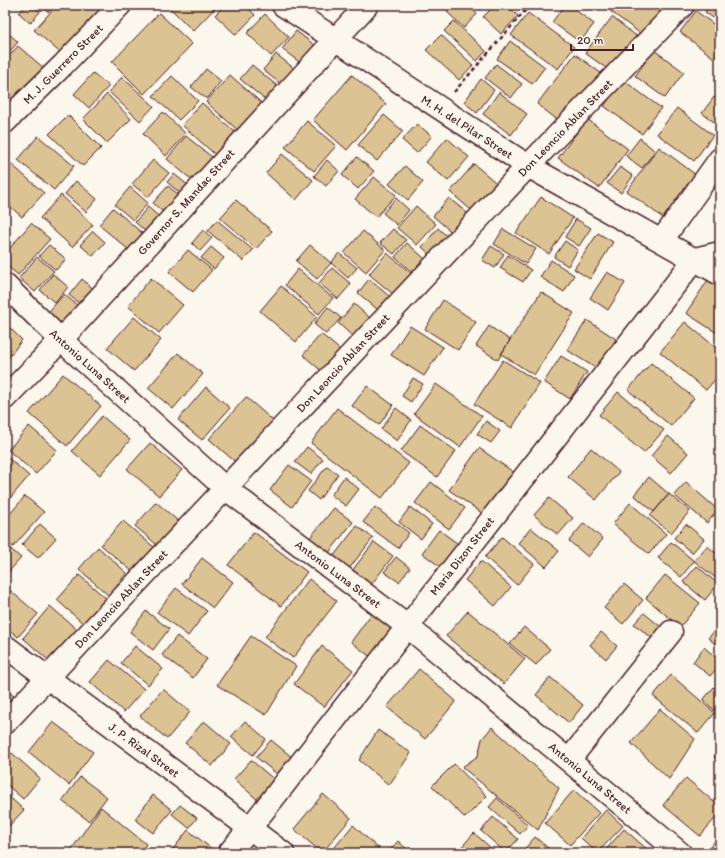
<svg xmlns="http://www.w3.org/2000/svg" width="725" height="858" font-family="Itim,sans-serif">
<rect width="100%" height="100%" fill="#fbf7ec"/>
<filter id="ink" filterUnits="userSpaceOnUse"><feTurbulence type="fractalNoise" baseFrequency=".025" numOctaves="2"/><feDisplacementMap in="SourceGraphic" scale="8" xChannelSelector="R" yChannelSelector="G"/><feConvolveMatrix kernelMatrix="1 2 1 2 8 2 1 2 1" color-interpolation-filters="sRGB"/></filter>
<g filter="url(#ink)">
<!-- building -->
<path fill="#dcc393" stroke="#4a1f2b" d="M26,5H33L40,12L30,23L19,13Z
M39,5H54L48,12Z
M57,5H107L65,57L34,30Z
M167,5H218L193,31Z
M225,5H245L255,15L236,35L215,15Z
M453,5H467L477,14L464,28L447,12Z
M495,5H507L518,16L501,34L483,17Z
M565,5H569L594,24L580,42L552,22Z
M602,5H653L667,15L649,40Z
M710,5H720V23L705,12Z
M696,11L720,29V50L714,58L680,32Z
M159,13L192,44L144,94L112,62Z
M528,13L574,47L558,69L511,35Z
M265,14L289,37L271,56L247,33Z
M612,17L639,38L613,73L585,53Z
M454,21L486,51L477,61L444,31Z
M5,30L18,42L5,57Z
M296,31L321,50L307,68L282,49Z
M441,35L473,65L459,80L426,50Z
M510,41L545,67L532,84L497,59Z
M18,46L45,69L5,109V61Z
M654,50L684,72L665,98L635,76Z
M276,54L300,73L287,89L263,70Z
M575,54L602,74L564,125L537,104Z
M496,64L522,84L511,98L485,78Z
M252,65L282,90L270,104L240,79Z
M206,69L221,81L207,99L191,87Z
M93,73L109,86L89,108L74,94Z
M230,75L266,107L242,134L206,102Z
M352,75L386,104L347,150L313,120Z
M172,76L198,101L179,120L153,96Z
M122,77L154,106L140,121L109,92Z
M481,79L494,90L477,113L464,102Z
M623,80L661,108L642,134L604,106Z
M499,92L527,114L511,135L483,114Z
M107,94L131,119L107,143L83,119Z
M714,97L720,101L719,126L702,113Z
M202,103L241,137L221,160L182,125Z
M677,108L713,135L694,161L657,134Z
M163,112L186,134L166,156L143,134Z
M68,115L101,148L83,166L49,134Z
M384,115L403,131L377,161L358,145Z
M587,119L628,149L599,188L558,158Z
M307,121L336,146L314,171L285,147Z
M417,124L432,136L417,153L402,140Z
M38,136L74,166L54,190L18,160Z
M186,136L218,162L199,186L167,159Z
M447,138L469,157L448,181L426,162Z
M640,138L655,151L642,168L626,156Z
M659,147L700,178L667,221L627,191Z
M282,154L313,180L296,200L266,173Z
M357,157L374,171L358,189L342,175Z
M153,160L169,173L148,197L132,184Z
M327,160L339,171L326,186L314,176Z
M10,163L44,193L22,217L5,202V168Z
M474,164L501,187L477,215L450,192Z
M405,166L423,182L408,200L389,184Z
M620,167L633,176L621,193L607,183Z
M174,174L194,190L186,198L167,182Z
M374,177L396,195L376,217L355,199Z
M76,181L97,199L86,212L65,194Z
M168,186L185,200L170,218L153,203Z
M130,187L148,203L133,220L115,205Z
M61,195L93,225L72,247L40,218Z
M541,197L573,218L549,254L516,233Z
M396,198L409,210L397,225L383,213Z
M449,198L472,217L456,236L433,216Z
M236,200L272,231L256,249L220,218Z
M416,206L436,224L417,245L397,228Z
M148,207L165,222L152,237L135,222Z
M113,208L149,239L135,255L99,225Z
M576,219L591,228L579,246L565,237Z
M217,220L253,250L243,261L208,231Z
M31,223L50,239L18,275L5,264V254Z
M438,228L451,240L435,259L422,247Z
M393,229L406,240L394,254L380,243Z
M503,229L536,249L526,264L494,244Z
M203,230L212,238L200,251L192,243Z
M93,231L105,242L93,256L80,245Z
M363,231L385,250L366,272L344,253Z
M598,233L613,242L590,279L574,269Z
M565,241L578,250L568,266L554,257Z
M407,243L432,265L420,279L395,257Z
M49,245L66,259L56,270L39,256Z
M310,245L331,263L317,279L296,261Z
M491,246L504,254L495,268L482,260Z
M211,247L224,258L214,269L201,258Z
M188,250L212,270L193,292L169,272Z
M339,253L357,268L348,278L331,263Z
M387,253L418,279L400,300L369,274Z
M508,255L531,270L523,282L500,268Z
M37,257L54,271L35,292L19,278Z
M551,260L574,275L564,292L540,277Z
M332,268L351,284L338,299L319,283Z
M298,269L333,298L319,314L285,285Z
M607,272L625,283L608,310L590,298Z
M53,274L68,287L55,303L40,290Z
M151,278L183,305L159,333L128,306Z
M82,279L99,294L86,309L69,295Z
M369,279L396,302L384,315L358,293Z
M708,280L720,288V335L686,313Z
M281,286L317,317L296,342L260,311Z
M541,292L574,313L534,375L501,354Z
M64,294L84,311L65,333L45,316Z
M443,300L476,322L458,350L425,329Z
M354,304L377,324L360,343L338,323Z
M328,307L341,318L326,334L314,324Z
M134,317L161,340L134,371L107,348Z
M587,320L616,339L597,369L567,350Z
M685,322L720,351V374L706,390L660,352Z
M5,323L22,340L5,362Z
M410,326L443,347L424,376L391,355Z
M489,326L510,340L498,360L476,346Z
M321,334L345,354L326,375L303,355Z
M178,353L203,374L173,409L148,388Z
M561,356L587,372L570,399L544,382Z
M503,360L540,383L512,428L474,404Z
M651,363L694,398L671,426L628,390Z
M63,374L101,406L67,446L29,413Z
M413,378L423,384L411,402L402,396Z
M436,384L482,416L460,447L414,414Z
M367,386L393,405L379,425L352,406Z
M206,387L230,408L202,440L178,420Z
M618,392L664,430L644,453L599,415Z
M246,397L278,425L241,467L209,439Z
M337,408L409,463L382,498L311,443Z
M396,408L411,420L397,441L381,429Z
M102,416L130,440L100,475L72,451Z
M486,421L500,431L491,443L477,434Z
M420,425L456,451L437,477L401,451Z
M29,426L57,450L36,474L8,450Z
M668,436L688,453L671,473L651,456Z
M150,443L182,470L159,496L127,469Z
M307,447L323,459L311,474L295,462Z
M479,448L516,474L486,516L449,490Z
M591,448L619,472L596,500L568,477Z
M5,455L29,476L6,503L5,501Z
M289,465L311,481L292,507L270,490Z
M327,466L338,474L319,500L308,491Z
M344,477L359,489L346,506L331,495Z
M649,477L669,494L654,512L634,495Z
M431,482L465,508L449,529L415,503Z
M686,482L718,510L707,523L674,495Z
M669,494L690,511L671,533L650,516Z
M25,496L44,512L13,547L5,540V520Z
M549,498L573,518L558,535L534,515Z
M156,502L185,527L164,551L135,526Z
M630,503L666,534L649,554L613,524Z
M375,507L409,533L398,548L363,522Z
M410,507L432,524L421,539L399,522Z
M334,508L353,522L328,554L309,539Z
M123,521L155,548L134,573L101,545Z
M584,523L603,539L588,557L569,541Z
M40,524L56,538L38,558L22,545Z
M686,524L704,539L692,553L674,538Z
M357,526L373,538L348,570L332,558Z
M531,528L559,551L546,567L518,543Z
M439,530L461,546L443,569L422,553Z
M254,532L307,572L281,606L228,565Z
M502,537L534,564L517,585L485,557Z
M374,542L393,556L371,585L352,571Z
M671,542L694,561L681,577L658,558Z
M5,544L21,558L5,576Z
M707,546L720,556V575L717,579L694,561Z
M98,547L127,573L108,595L79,569Z
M396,557L410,568L399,582L384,572Z
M202,558L233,582L213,608L182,584Z
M481,561L511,587L495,606L465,580Z
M697,566L718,584L705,600L683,582Z
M79,575L108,600L86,626L57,600Z
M665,575L700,603L680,627L646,598Z
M309,579L337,601L293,658L265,637Z
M624,584L643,600L623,624L604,608Z
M6,587L38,614L18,637L5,626Z
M176,588L207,611L188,636L157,612Z
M50,606L82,634L55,666L23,638Z
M146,611L169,629L153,650L130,632Z
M468,611L525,659L504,684L446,636Z
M372,613L394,629L372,658L351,642Z
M644,613L661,627L652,638L634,624Z
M720,625V648L708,638Z
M524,627L550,649L536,665L510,644Z
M601,632L617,646L606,659L590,645Z
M177,636L207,659L193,678L162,655Z
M251,636L296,666L266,715L217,685Z
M135,646L163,669L148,685L121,663Z
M322,646L353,670L324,707L294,684Z
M704,647L720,661V665L710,676L693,662Z
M109,660L144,689L124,712L90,682Z
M419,669L456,701L425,739L387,707Z
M671,675L715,713L698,733L653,696Z
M550,677L583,705L569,723L536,695Z
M714,687L720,692V715L703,700Z
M5,688L18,700L5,715Z
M163,689L190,712L167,739L140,716Z
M660,709L695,739L669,779L631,743Z
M204,721L231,744L212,766L185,743Z
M245,721L266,739L253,755L231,737Z
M53,722L93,752L69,785L29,752Z
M492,727L559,788L538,830L462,767L478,756L482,739Z
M378,730L411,753L389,785L359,760Z
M271,740L293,758L278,775L256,757Z
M720,749V762L714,757Z
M12,753L40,778L23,799L5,783V760Z
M251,760L277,782L260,802L234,779Z
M454,764L487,796L465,818L432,786Z
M80,777L107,797L89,821L62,801Z
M686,778L720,807V813L700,836L663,805Z
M574,790L599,813L570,845L545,823Z
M5,793L24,810L5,830Z
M323,794L351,818L322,853L294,829Z
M153,795L172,810L153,833L135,819Z
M497,798L528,825L520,834L489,807Z
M180,805L197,818L189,828L172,814Z
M101,807L146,844L140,853H69Z
M606,810L623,826L597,853L581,838Z
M493,817L518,839L506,853L481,831Z
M353,825L381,851L380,853H330Z
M624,829L648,850L645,853H603Z
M188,830L217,853H170Z
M474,833L491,848L487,853H460L458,851Z
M720,835V853H705Z
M535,837L554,853H521Z
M398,841L411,853H388Z"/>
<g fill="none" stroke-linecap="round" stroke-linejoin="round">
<!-- minor casing -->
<g stroke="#4a1f2b" stroke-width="25">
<path id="minor" d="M283,5L528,166L720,274
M5,122L63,65L120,5
M662,240L720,159
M5,285L61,340L225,488L407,626L680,853
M5,398L61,340L367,5
M5,723L528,166L683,5
M569,760L671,632
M229,853L250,828"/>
</g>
<!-- major casing -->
<g stroke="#4a1f2b" stroke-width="25">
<path id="major" d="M5,646L283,853
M250,828L695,259L720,253"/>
</g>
<!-- path -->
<path stroke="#4a1f2b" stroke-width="2.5" stroke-dasharray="4 3" stroke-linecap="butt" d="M454,92L530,5"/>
<!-- minor -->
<use href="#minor" stroke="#fbf7ec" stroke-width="22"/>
<!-- major -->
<use href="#major" stroke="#fbf7ec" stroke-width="22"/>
</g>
</g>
<g text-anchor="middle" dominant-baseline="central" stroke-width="3" stroke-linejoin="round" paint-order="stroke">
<!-- street labels -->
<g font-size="12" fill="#4a1f2b" stroke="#fbf7ec">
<text transform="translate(63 64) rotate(-45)">M. J. Guerrero Street</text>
<text transform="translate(467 127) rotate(33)">M. H. del Pilar Street</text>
<text transform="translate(565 128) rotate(-46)">Don Leoncio Ablan Street</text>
<text transform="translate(186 202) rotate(-48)">Governor S. Mandac Street</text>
<text transform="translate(343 363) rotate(-47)">Don Leoncio Ablan Street</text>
<text transform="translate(90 366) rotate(42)">Antonio Luna Street</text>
<text transform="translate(462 556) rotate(-52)">Maria Dizon Street</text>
<text transform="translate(338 574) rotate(37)">Antonio Luna Street</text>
<text transform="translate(121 599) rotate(-47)">Don Leoncio Ablan Street</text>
<text transform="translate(144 750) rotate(36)">J. P. Rizal Street</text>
<text transform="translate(590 778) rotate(40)">Antonio Luna Street</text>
</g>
</g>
<!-- margin -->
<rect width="725" height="858" fill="none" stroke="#fbf7ec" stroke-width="20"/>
<rect x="10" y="10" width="705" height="838" fill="none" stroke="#4a1f2b" stroke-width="1.5" filter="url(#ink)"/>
<!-- scale -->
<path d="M571 44v6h62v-6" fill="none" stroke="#4a1f2b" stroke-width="2"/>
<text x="577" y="44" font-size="12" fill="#4a1f2b" stroke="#fbf7ec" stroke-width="3" paint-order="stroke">20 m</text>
</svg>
